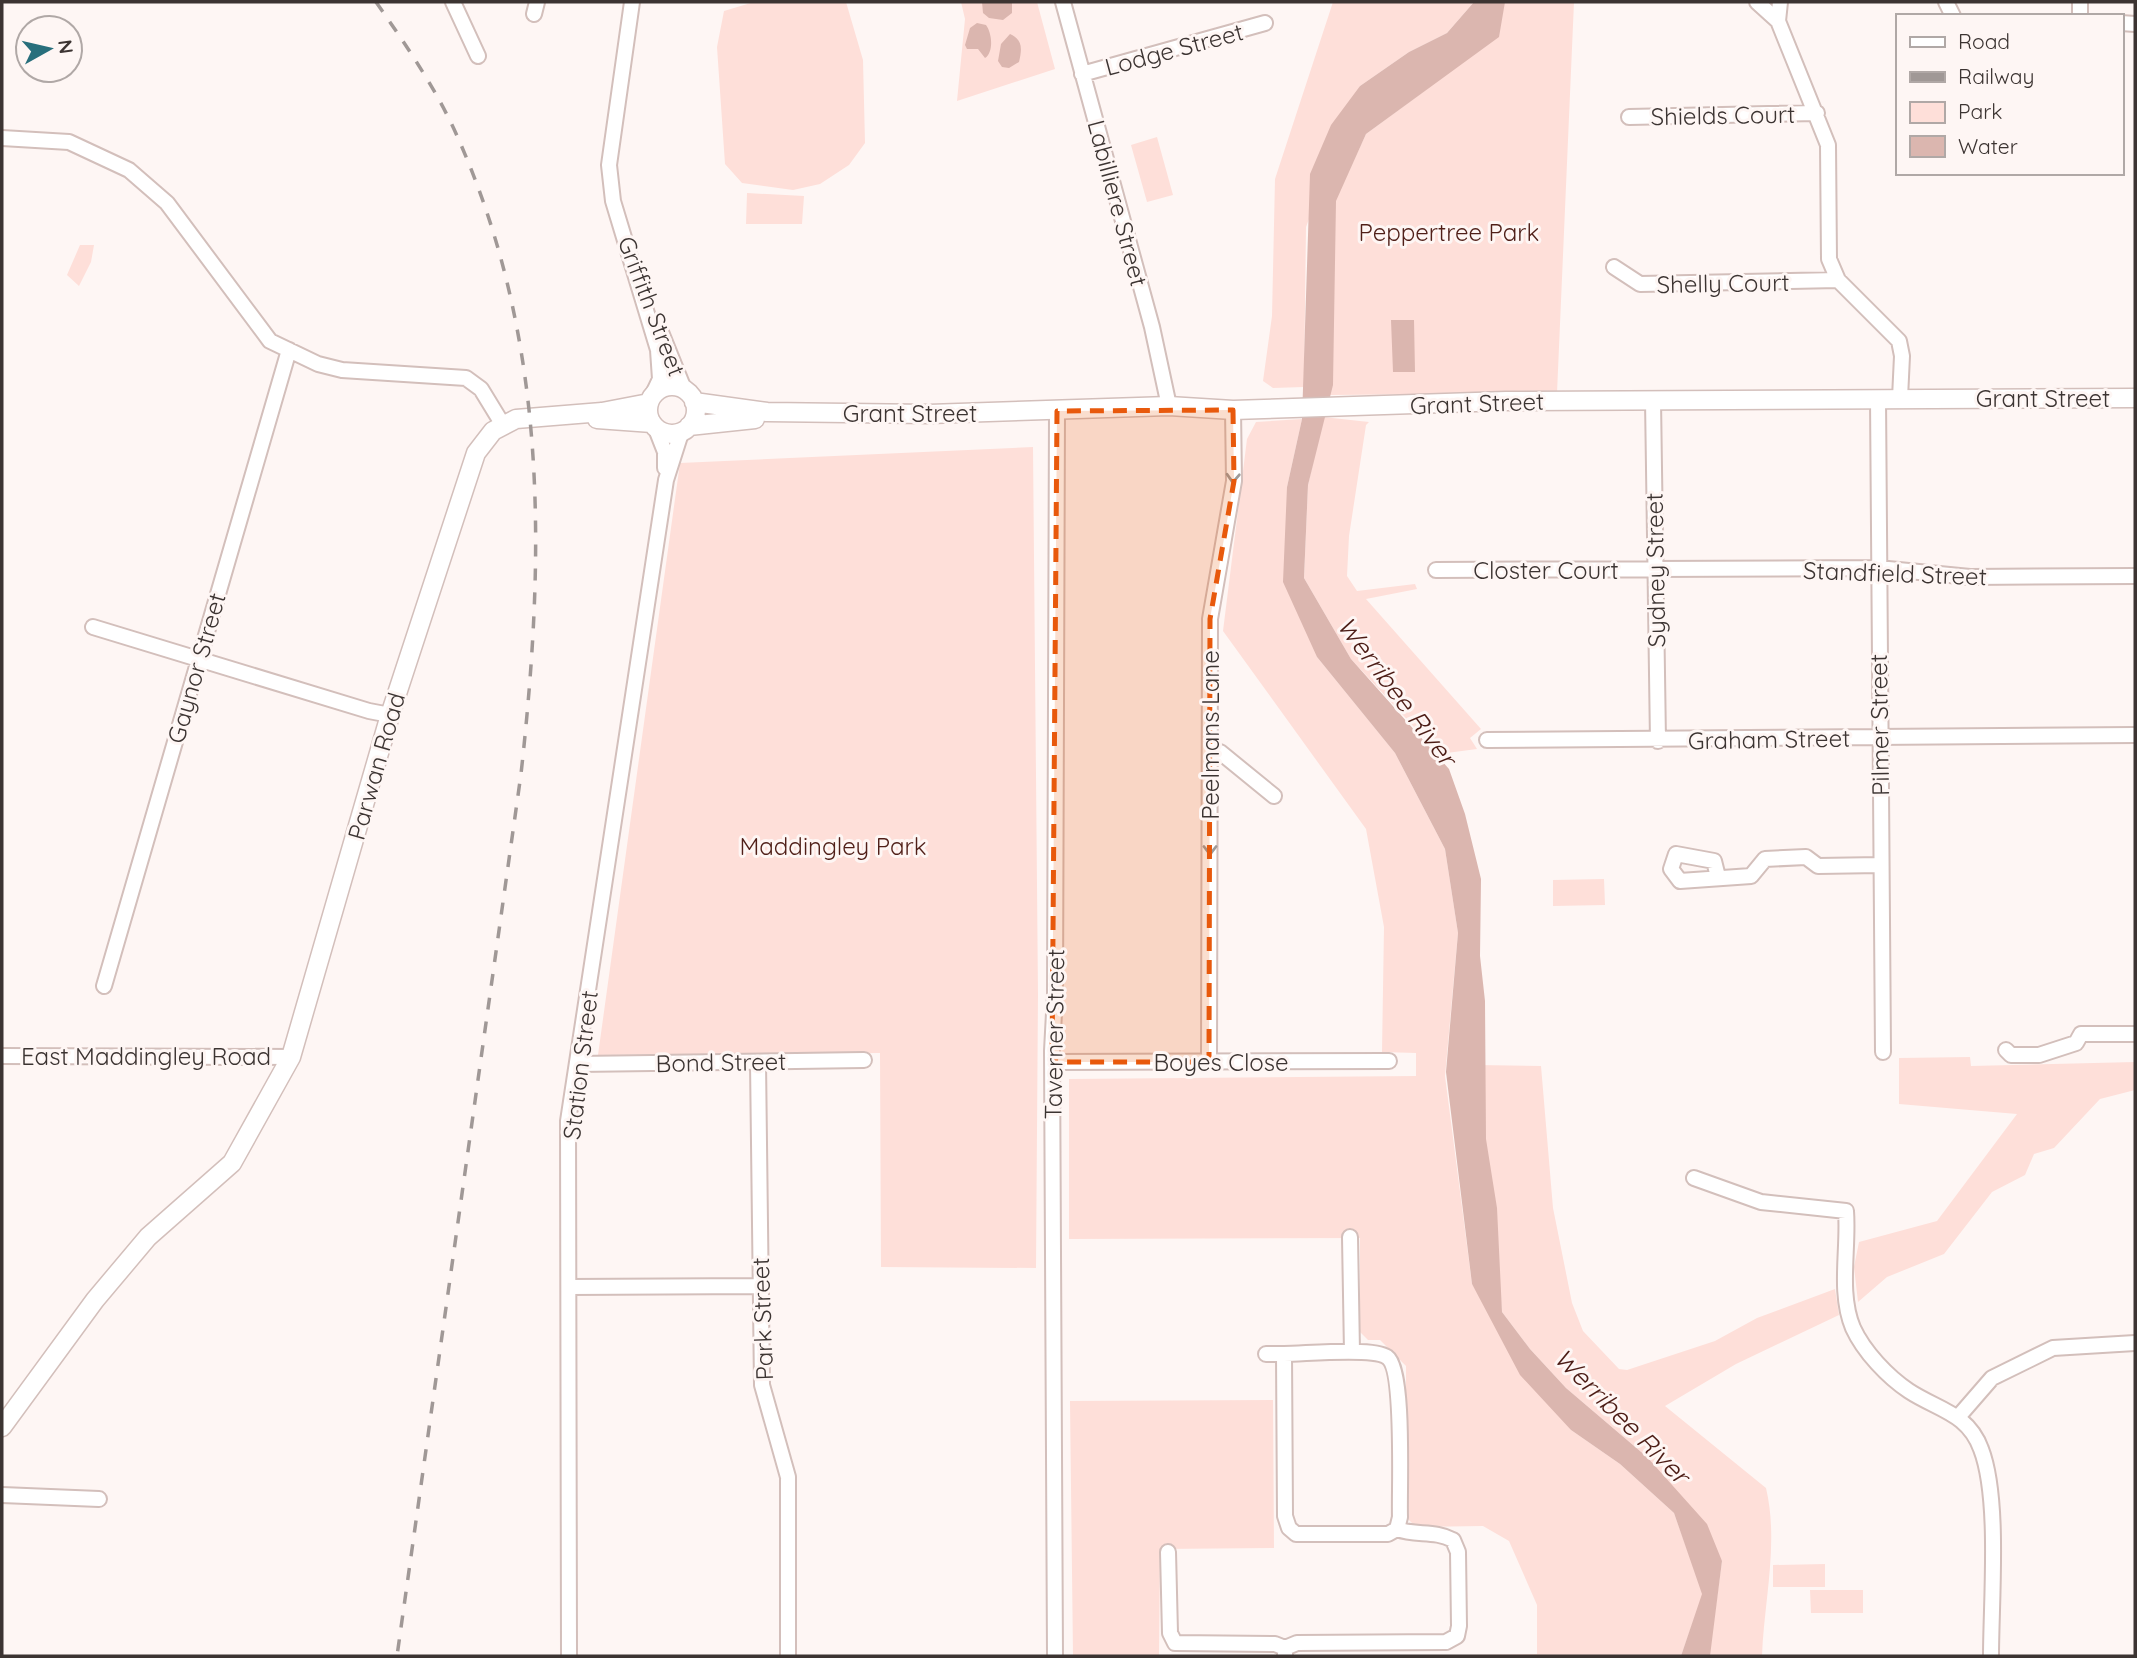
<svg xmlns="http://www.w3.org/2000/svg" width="2137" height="1658" font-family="Quicksand,sans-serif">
<rect width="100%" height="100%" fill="#fef6f4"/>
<!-- green -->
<path fill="#fedfd9" d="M754,2H846L863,60L865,143L849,165L820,184L793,190L742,183L725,164L717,47L724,11Z
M961,2H1037L1055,69L957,101L965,19Z
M1333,2H1474L1447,33L1409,52L1360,86L1306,227L1304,387L1273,388L1263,381L1272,316L1275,179Z
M1505,2H1574L1557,393L1330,395L1335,201L1366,134L1427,89Z
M1157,137L1173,195L1147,202L1131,145Z
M747,193L804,196L802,224H746Z
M80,245H94L91,262L79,286L67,275Z
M1323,417L1369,422L1366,425L1349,536L1347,576L1357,591L1415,584L1417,589L1366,599L1481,729L1470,738L1477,749L1439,754L1351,659L1304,578L1308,485Z
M1302,419L1287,487L1317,657L1395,753L1445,849L1458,933L1445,1076L1472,1284L1571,1430L1620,1464L1674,1513L1703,1594L1681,1656H1384L1537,1654V1605L1509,1541L1483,1526L1416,1527L1406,1517V1366L1380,1340H1368L1360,1332V1238L1069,1239V1079L1416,1076V1053L1382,1052L1384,927L1366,829L1223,631L1247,439L1256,422Z
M1033,447L1038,994L1036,1268L881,1267L880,1053L598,1055L680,463Z
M1604,879L1605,905L1553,906V880Z
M1970,1057L1971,1066L2135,1062V1090L2100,1099L2054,1148L2034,1154L2025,1175L1992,1192L1944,1254L1887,1277L1858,1302L1854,1267L1859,1242L1937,1221L2017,1114L1899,1104V1058Z
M1476,1065L1541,1066L1553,1208L1572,1303L1583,1331L1619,1369L1627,1370L1715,1341L1757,1318L1835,1289L1839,1315L1736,1364L1665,1406L1766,1488C1779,1543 1764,1601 1762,1656H1709L1722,1561L1647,1457L1566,1388L1530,1349L1502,1312Z
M1273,1400L1274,1548L1160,1549L1159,1656H1073L1070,1401Z
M1825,1564V1587H1773V1565Z
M1810,1590H1863V1613H1811Z"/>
<!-- water -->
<path fill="#dbb6af" d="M982,2H1012V13L1003,20L989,18L983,13Z
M1474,2H1505L1499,37L1366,134L1336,201L1333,385L1308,485L1304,578L1351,659L1449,769L1465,814L1481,879L1480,956L1485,1001L1486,1139L1497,1208L1502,1312L1530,1349L1566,1388L1647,1457L1707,1524L1722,1561L1710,1656H1681L1702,1594L1674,1513L1620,1464L1571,1430L1520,1375L1472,1284L1446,1072L1458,933L1445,849L1395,753L1317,657L1283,582L1287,487L1302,419L1310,174L1331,125L1360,86L1409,52L1447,33Z
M977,23L986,25C992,33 994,52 985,58L978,49H967L965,45L970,28Z
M1010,34C1023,40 1022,49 1019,62L1009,68L1002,67L998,61L1001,44Z
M1391,320H1414L1415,372H1393Z"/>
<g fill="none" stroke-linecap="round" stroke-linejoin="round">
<!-- minor casing -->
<g stroke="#d3bfbb" stroke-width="18">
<path id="minor" d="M453,2L478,56
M632,2L609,165L613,201L658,350L660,379L652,396
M1063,2L1152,327L1169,406
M1757,2L1778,21
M1780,2L1778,21L1828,145L1829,259L1838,280L1899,341L1902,356L1900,398
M1946,2L1953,16
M2080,2V16
M534,14L537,2
M2121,23L2135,24
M1082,74L1265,23
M1629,117L1817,113
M2,138L69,142L129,170L167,203L270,341L318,364L342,370L466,378L481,389L503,425
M1614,267L1640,284L1838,280
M661,332L684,389
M1878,398L1883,1052
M1653,400L1658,741
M656,429L665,452V468
M1436,570L1878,568L1970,577L2135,576
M93,627L369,711L390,715
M1487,740L2135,735
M1210,750L1220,752L1274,796
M1718,877L1714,861L1676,854L1671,869L1680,881L1751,876L1765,859L1806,857L1818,866L1880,865
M104,986L289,350
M2006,1050L2011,1055H2039L2076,1043L2081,1034H2135
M2,1056L291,1057
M758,1062L762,1385L788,1477V1656
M1052,1062L1389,1061
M1209,1062L1210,619L1234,481L1233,410
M578,1064L864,1060
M1694,1178L1761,1202L1846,1211C1849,1249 1838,1292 1853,1328C1864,1352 1888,1377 1909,1391C1938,1410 1968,1413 1981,1449C2000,1498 1991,1601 1991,1656
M1350,1237L1352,1352
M569,1287L760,1286
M1266,1354H1284
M1959,1416L1992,1378L2053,1348L2135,1343
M2,1495L99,1499
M1168,1552L1170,1633L1175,1643L1275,1644L1285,1648
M569,1656L568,1121L666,480L681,433
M1055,1656L1052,1051L1055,994L1057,411
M1285,1656V1648L1297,1643L1446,1642L1457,1636L1459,1626L1458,1552L1453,1540C1435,1530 1416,1536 1397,1529L1388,1534H1296L1289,1528L1285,1516L1284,1354C1305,1354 1373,1347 1387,1357C1405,1369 1399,1491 1400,1517L1397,1529"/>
</g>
<!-- major casing -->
<g stroke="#d3bfbb" stroke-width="21">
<path id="major" d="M648 410a24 24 0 1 1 48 0a24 24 0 1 1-48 0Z
M694,402L767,412L929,414L1169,406L1233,410L1506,401L2135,398
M597,419L652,423
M689,426L755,419
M2,1427L95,1300L148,1237L232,1163L291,1057L390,715L476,453L493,431L516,419L602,412L649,403"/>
</g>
<!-- minor -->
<use href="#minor" stroke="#fff" stroke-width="14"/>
<!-- major -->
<use href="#major" stroke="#fff" stroke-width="18"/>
<!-- rail -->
<path stroke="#a09896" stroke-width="3.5" stroke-dasharray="12 12" stroke-linecap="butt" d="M376,2C406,45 437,90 458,138C549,343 545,556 521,774L397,1656"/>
</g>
<!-- one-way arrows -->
<defs><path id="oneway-chevron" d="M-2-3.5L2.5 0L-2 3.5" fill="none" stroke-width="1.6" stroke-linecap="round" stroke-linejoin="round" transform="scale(1.75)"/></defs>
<g stroke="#9e9a98">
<use href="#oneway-chevron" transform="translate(1233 478) rotate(93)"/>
<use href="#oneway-chevron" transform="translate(1210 850) rotate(90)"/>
</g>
<!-- marked area -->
<path fill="#e8590c" fill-opacity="0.2" stroke="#e8590c" stroke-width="5" stroke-dasharray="14 9" stroke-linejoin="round" d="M1233,410L1234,481L1210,619L1209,1062H1052L1057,411Z"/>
<g text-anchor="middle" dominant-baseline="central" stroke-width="6" stroke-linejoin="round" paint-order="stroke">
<!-- street labels -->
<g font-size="24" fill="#3c3432" stroke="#fef6f4">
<text transform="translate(1174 49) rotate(-15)">Lodge Street</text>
<text transform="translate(1723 115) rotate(-1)">Shields Court</text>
<text transform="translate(1118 203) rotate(75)">Labilliere Street</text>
<text transform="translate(1723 283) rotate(-1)">Shelly Court</text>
<text transform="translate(652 306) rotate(69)">Griffith Street</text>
<text x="2043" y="398">Grant Street</text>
<text transform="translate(1477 403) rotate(-2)">Grant Street</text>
<text x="910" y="413">Grant Street</text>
<text x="1546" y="570">Closter Court</text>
<text transform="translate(1655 570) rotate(-91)">Sydney Street</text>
<text transform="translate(1895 573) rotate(2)">Standfield Street</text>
<text transform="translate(196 668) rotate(-74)">Gaynor Street</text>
<text transform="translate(1879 725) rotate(-91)">Pilmer Street</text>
<text transform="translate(1210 735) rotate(-90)">Peelmans Lane</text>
<text transform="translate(1769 739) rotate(-1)">Graham Street</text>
<text transform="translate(376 766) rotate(-74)">Parwan Road</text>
<text transform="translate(1054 1034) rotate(-89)">Taverner Street</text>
<text x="146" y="1056">East Maddingley Road</text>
<text transform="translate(721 1062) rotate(-1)">Bond Street</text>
<text x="1221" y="1062">Boyes Close</text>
<text transform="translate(580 1065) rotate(-83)">Station Street</text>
<text transform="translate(762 1319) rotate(-92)">Park Street</text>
</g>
<!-- park labels -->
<g font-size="24" fill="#501f18" stroke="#fef6f4">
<text x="1449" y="232">Peppertree Park</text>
<text x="833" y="846">Maddingley Park</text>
</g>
<!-- water labels -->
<g font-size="26" font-style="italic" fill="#4c1c15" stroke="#fef6f4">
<text transform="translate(1397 691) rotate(53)">Werribee River</text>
<text transform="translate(1622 1416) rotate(45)">Werribee River</text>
</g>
</g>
<!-- border -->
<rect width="2137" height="1658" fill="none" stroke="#3c3432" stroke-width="7"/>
<!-- legend -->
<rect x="1896" y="14" width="228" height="161" fill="#fef6f4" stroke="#b0a8a6" stroke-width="2"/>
<rect x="1910" y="37" width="35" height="10" fill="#ffffff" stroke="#b0a8a6" stroke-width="2"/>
<text x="1958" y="49" font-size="21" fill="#3c3432">Road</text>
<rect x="1910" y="72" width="35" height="10" fill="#a09896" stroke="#b0a8a6" stroke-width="2"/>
<text x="1958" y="84" font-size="21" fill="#3c3432">Railway</text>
<rect x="1910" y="102" width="35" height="21" fill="#fedfd9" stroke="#b0a8a6" stroke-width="2"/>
<text x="1958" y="119" font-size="21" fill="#3c3432">Park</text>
<rect x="1910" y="136" width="35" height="21" fill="#dbb6af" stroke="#b0a8a6" stroke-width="2"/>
<text x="1958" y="154" font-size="21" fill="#3c3432">Water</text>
<!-- north arrow -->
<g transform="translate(49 49) rotate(82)"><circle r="33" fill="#fef6f4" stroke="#b0a8a6" stroke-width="2"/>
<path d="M0-5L12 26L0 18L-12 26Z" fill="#286f7c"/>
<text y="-10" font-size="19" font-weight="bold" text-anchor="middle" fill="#3c3432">N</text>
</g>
</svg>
